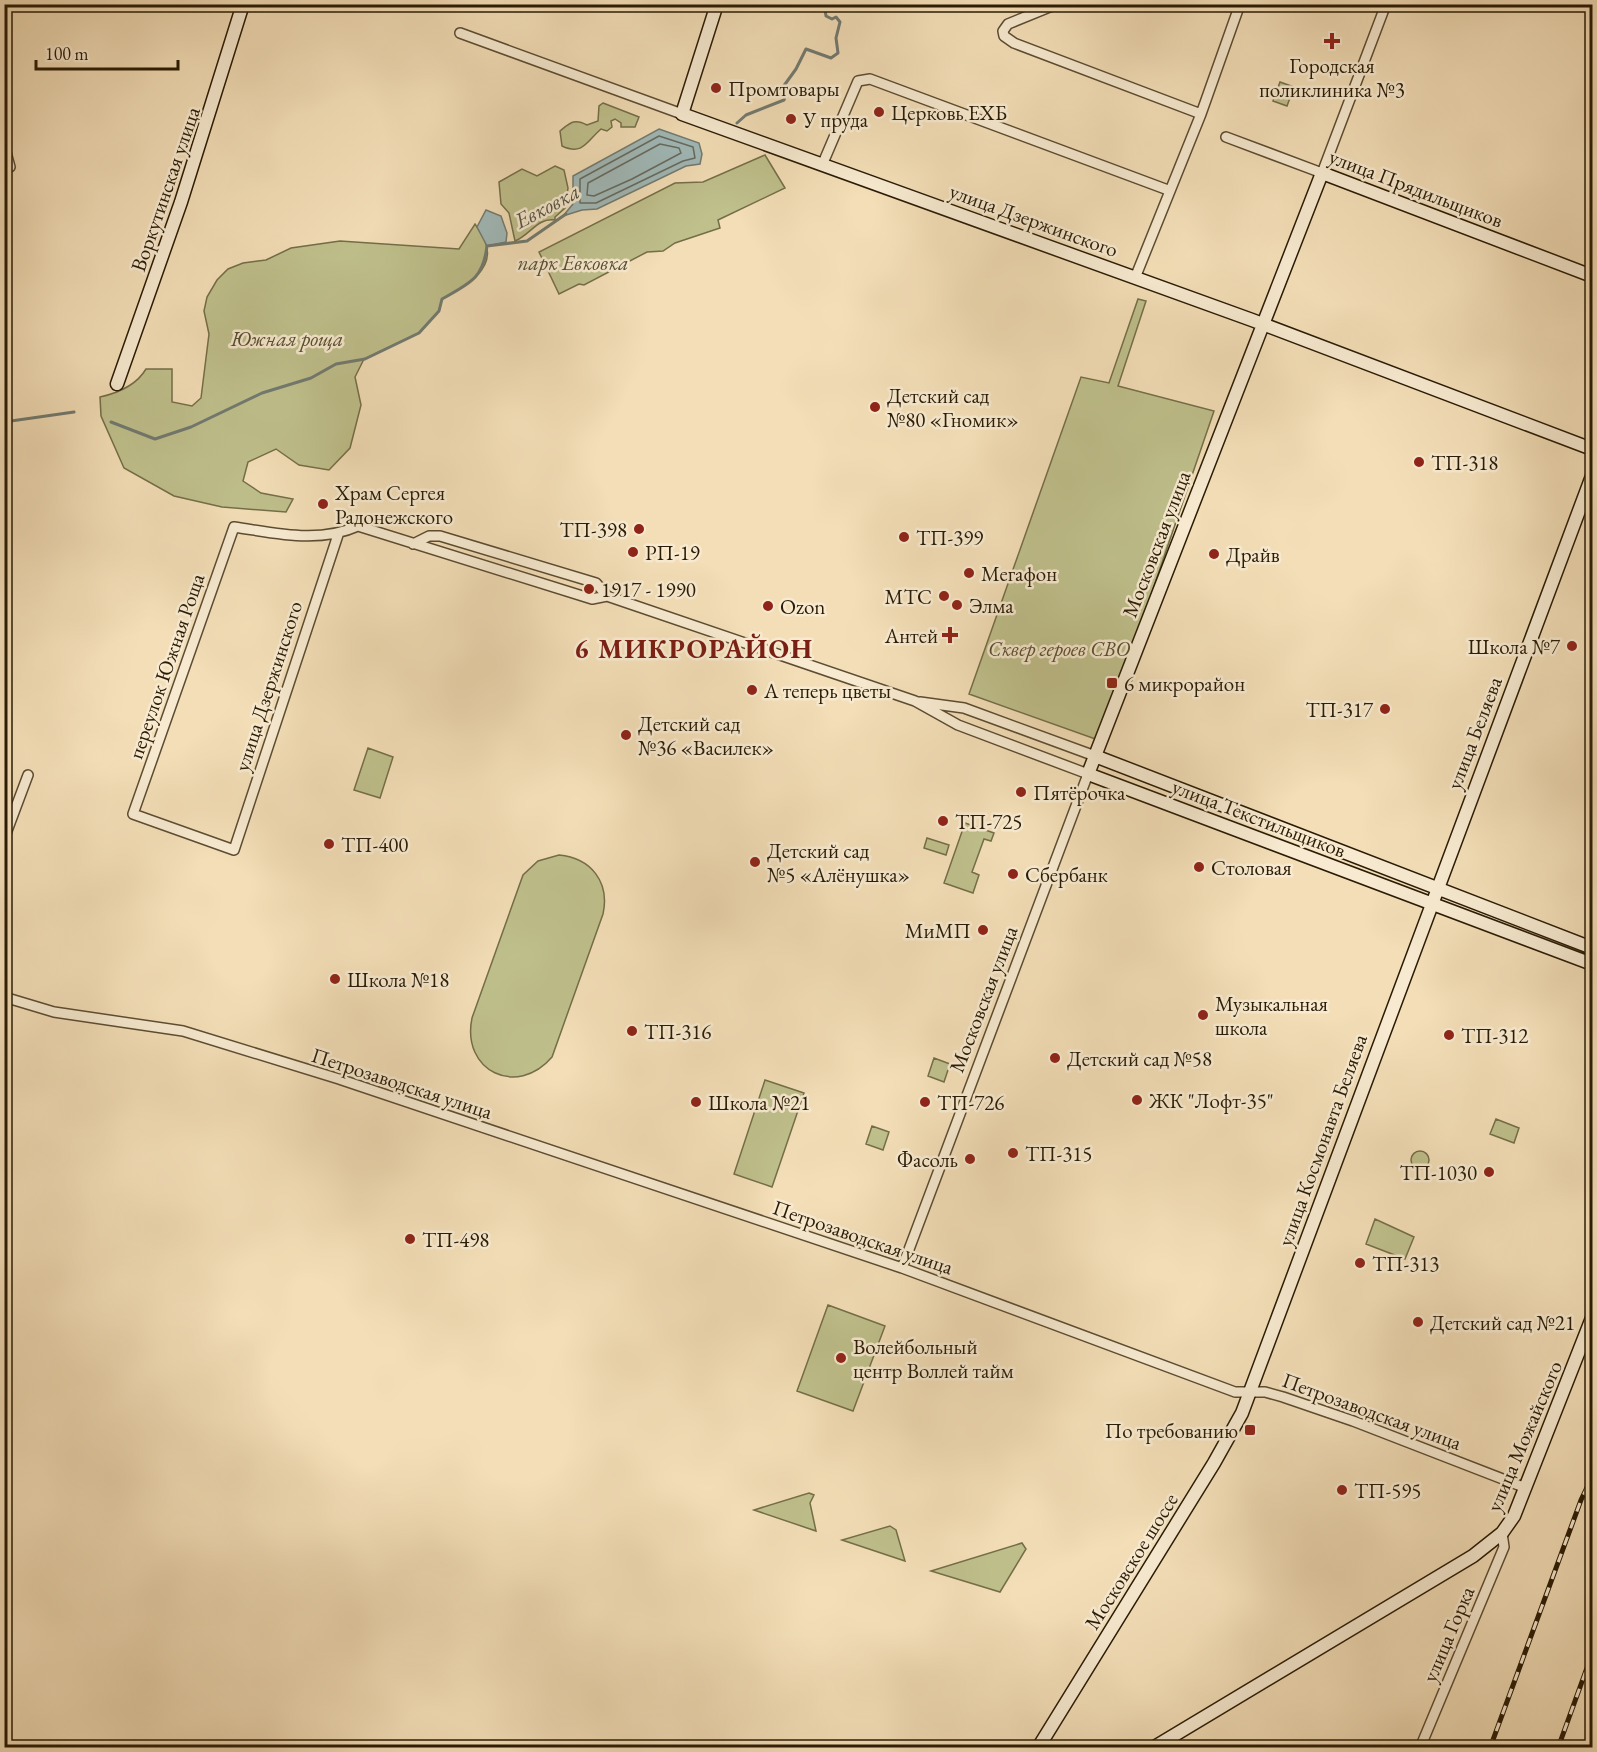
<svg xmlns="http://www.w3.org/2000/svg" width="1597" height="1752" font-family="'EB Garamond',serif">
<rect width="100%" height="100%" fill="#f3deb7"/>
<filter id="stains"><feTurbulence type="fractalNoise" baseFrequency=".00333" numOctaves="4"/><feColorMatrix values="0 0 0 0 .2 0 0 0 0 .09 0 0 0 0 .02 0 0 0 .5 -.17"/></filter>
<radialGradient id="worn" r=".72"><stop offset=".6" stop-color="#630" stop-opacity="0"/><stop offset="1" stop-color="#630" stop-opacity=".3"/></radialGradient>
<!-- green -->
<path fill="#bfc08c" stroke="#746e48" stroke-width="1.5" d="M1280,82L1294,87L1287,106L1273,101Z
M603,103L639,117L635,127H621V123L615,119L611,121L612,127L607,131L601,129C587,141 583,156 562,146L560,131C570,123 574,118 587,125L598,121L599,106Z
M765,155L785,188L718,220L720,228L675,243L663,251L647,252L584,285L579,284L559,294L539,252L675,183L703,182Z
M555,166L564,170L568,188L565,208L555,217V220C538,217 530,235 515,241L509,213L501,204L499,182L522,169L537,176Z
M475,224C479,230 484,237 486,244C495,272 461,288 442,299L439,311L419,333L364,359L355,377L361,405L350,448L329,470L299,465L276,449L248,462L243,481L261,493L293,499L286,512L222,507L174,496L124,468L101,416L100,397C118,393 136,386 146,369H172V402L192,406L201,398L209,334L204,311L207,297L217,280L228,269L243,263L266,260L291,248L340,241L459,249Z
M1138,299L1146,301L1118,386L1214,411L1101,741L969,694L1081,377L1109,383Z
M368,748L393,757L380,798L354,790Z
M965,823L994,833L991,841L984,839L972,872L979,875L973,893L944,883Z
M927,838L949,845L946,855L924,848Z
M559,855C591,858 610,882 603,914L552,1057C517,1098 461,1071 472,1018L523,875L538,861Z
M934,1058L950,1064L944,1082L928,1076Z
M765,1080L804,1093L772,1187L734,1174Z
M1496,1119L1519,1128L1514,1143L1490,1134Z
M872,1126L889,1132L883,1150L866,1144Z
M1411 1160a9 9 0 1 1 18 0a9 9 0 1 1-18 0Z
M1375,1219L1414,1237L1405,1259L1366,1244Z
M828,1305L885,1326L853,1411L797,1391Z
M809,1493L814,1495L810,1503L816,1531L754,1510Z
M890,1526L896,1530L905,1561L842,1540Z
M1022,1543L1026,1549L1000,1592L931,1571Z"/>
<!-- water -->
<path fill="#a0b9b9" stroke="#717a71" stroke-width="1.5" d="M659,129L699,143L702,154L700,164L686,166L597,209L582,210L563,216L573,204V176Z
M486,210L501,216L507,233L506,242L487,246L477,227Z"/>
<g fill="none" stroke-linecap="round" stroke-linejoin="round">
<!-- shore -->
<path stroke="#656a5f" stroke-width="1.5" d="M659,136L693,147L695,158L683,161L596,203H580V179Z
M660,144L679,148L681,153L632,179L594,196L587,195L588,183Z"/>
<!-- stream -->
<path stroke="#717a71" stroke-width="3" d="M737,123L746,115L784,100L786,93L783,87L796,69L806,49L831,58L838,53L836,38L840,22L836,17L832,19L826,16L824,4
M4,422L74,412
M111,422L155,439L191,427L262,393L311,378L336,364L365,359L419,333L439,311L442,299C470,283 483,279 487,246L527,241L566,214"/>
<!-- street casing -->
<g stroke="#5c4c32" stroke-width="12">
<path id="street" d="M1057,4L1008,24L1003,31L1004,36L1014,43L1201,114
M460,33L682,114
M1226,137L1322,173L1386,4
M4,145L10,167
M823,163L858,81L870,79L1168,190
M1135,278L1201,114L1240,4
M338,535L234,850L133,814L234,527C276,533 318,544 358,526L592,599L607,596L915,701L958,725L1088,774L902,1268
M413,544L429,536H440L596,583L607,596
M920,702L964,708L1095,756
M4,839L28,775
M4,997L54,1012L183,1031L339,1079L902,1268L1235,1392H1265L1283,1397L1353,1421L1526,1488
M1420,1748L1504,1547L1502,1533"/>
</g>
<!-- secondary casing -->
<g stroke="#2a1b05" stroke-width="15">
<path id="secondary" d="M717,4L682,114L1252,320L1592,449
M1592,276L1322,173L1088,774L1592,964
M117,384L181,202L243,4
M1095,756L1592,948
M1038,1748L1214,1463L1242,1413L1592,476
M1153,1748L1473,1556L1502,1533L1514,1516L1592,1318"/>
</g>
<!-- street -->
<use href="#street" stroke="#f7ead0" stroke-width="9"/>
<!-- secondary -->
<use href="#secondary" stroke="#f7ead0" stroke-width="12"/>
<!-- rail casing -->
<g stroke="#2a1b05" stroke-width="5">
<path id="rail" d="M1490,1748L1581,1500L1592,1477
M1558,1748L1592,1654"/>
</g>
<!-- rail -->
<use href="#rail" stroke="#f7ead0" stroke-width="3" stroke-dasharray="9" stroke-linecap="butt"/>
</g>
<!-- markers -->
<g fill="#8f2418" stroke="#f7ead0" stroke-width="2">
<path d="M1329 32h6v6h6v6h-6v6h-6v-6h-6v-6h6z"/>
<circle cx="716" cy="88" r="6"/>
<circle cx="879" cy="112" r="6"/>
<circle cx="791" cy="119" r="6"/>
<circle cx="875" cy="407" r="6"/>
<circle cx="1419" cy="462" r="6"/>
<circle cx="323" cy="504" r="6"/>
<circle cx="639" cy="529" r="6"/>
<circle cx="904" cy="537" r="6"/>
<circle cx="633" cy="552" r="6"/>
<circle cx="1214" cy="554" r="6"/>
<circle cx="969" cy="573" r="6"/>
<circle cx="589" cy="589" r="6"/>
<circle cx="944" cy="596" r="6"/>
<circle cx="957" cy="605" r="6"/>
<circle cx="768" cy="606" r="6"/>
<path d="M947 626h6v6h6v6h-6v6h-6v-6h-6v-6h6z"/>
<circle cx="1572" cy="646" r="6"/>
<rect x="1106" y="677" width="12" height="12" rx="3"/>
<circle cx="752" cy="690" r="6"/>
<circle cx="1385" cy="709" r="6"/>
<circle cx="626" cy="735" r="6"/>
<circle cx="1021" cy="792" r="6"/>
<circle cx="943" cy="821" r="6"/>
<circle cx="329" cy="844" r="6"/>
<circle cx="755" cy="862" r="6"/>
<circle cx="1199" cy="867" r="6"/>
<circle cx="1013" cy="874" r="6"/>
<circle cx="983" cy="930" r="6"/>
<circle cx="335" cy="979" r="6"/>
<circle cx="1203" cy="1015" r="6"/>
<circle cx="632" cy="1031" r="6"/>
<circle cx="1449" cy="1035" r="6"/>
<circle cx="1055" cy="1058" r="6"/>
<circle cx="1137" cy="1100" r="6"/>
<circle cx="696" cy="1102" r="6"/>
<circle cx="925" cy="1102" r="6"/>
<circle cx="1013" cy="1153" r="6"/>
<circle cx="970" cy="1159" r="6"/>
<circle cx="1489" cy="1172" r="6"/>
<circle cx="410" cy="1239" r="6"/>
<circle cx="1360" cy="1263" r="6"/>
<circle cx="1418" cy="1322" r="6"/>
<circle cx="841" cy="1358" r="6"/>
<rect x="1244" y="1424" width="12" height="12" rx="3"/>
<circle cx="1342" cy="1490" r="6"/>
</g>
<g text-anchor="middle" dominant-baseline="central" stroke-width="5" stroke-linejoin="round" paint-order="stroke">
<!-- poi labels -->
<g font-size="21" fill="#2a1b05" stroke="#f7ead0" text-anchor="start">
<text x="1332" y="65" text-anchor="middle">Городская<tspan x="1332" dy="24">поликлиника №3</tspan></text>
<text x="728" y="88">Промтовары</text>
<text x="891" y="112">Церковь ЕХБ</text>
<text x="803" y="119">У пруда</text>
<text x="887" y="395">Детский сад<tspan x="887" dy="24">№80 «Гномик»</tspan></text>
<text x="1431" y="462">ТП-318</text>
<text x="335" y="492">Храм Сергея<tspan x="335" dy="24">Радонежского</tspan></text>
<text x="627" y="529" text-anchor="end">ТП-398</text>
<text x="916" y="537">ТП-399</text>
<text x="645" y="552">РП-19</text>
<text x="1226" y="554">Драйв</text>
<text x="981" y="573">Мегафон</text>
<text x="601" y="589">1917 - 1990</text>
<text x="932" y="596" text-anchor="end">МТС</text>
<text x="969" y="605">Элма</text>
<text x="780" y="606">Ozon</text>
<text x="938" y="635" text-anchor="end">Антей</text>
<text x="1560" y="646" text-anchor="end">Школа №7</text>
<text x="1124" y="683">6 микрорайон</text>
<text x="764" y="690">А теперь цветы</text>
<text x="1373" y="709" text-anchor="end">ТП-317</text>
<text x="638" y="723">Детский сад<tspan x="638" dy="24">№36 «Василек»</tspan></text>
<text x="1033" y="792">Пятёрочка</text>
<text x="955" y="821">ТП-725</text>
<text x="341" y="844">ТП-400</text>
<text x="767" y="850">Детский сад<tspan x="767" dy="24">№5 «Алёнушка»</tspan></text>
<text x="1211" y="867">Столовая</text>
<text x="1025" y="874">Сбербанк</text>
<text x="971" y="930" text-anchor="end">МиМП</text>
<text x="347" y="979">Школа №18</text>
<text x="1215" y="1003">Музыкальная<tspan x="1215" dy="24">школа</tspan></text>
<text x="644" y="1031">ТП-316</text>
<text x="1461" y="1035">ТП-312</text>
<text x="1067" y="1058">Детский сад №58</text>
<text x="1149" y="1100">ЖК "Лофт-35"</text>
<text x="708" y="1102">Школа №21</text>
<text x="937" y="1102">ТП-726</text>
<text x="1025" y="1153">ТП-315</text>
<text x="958" y="1159" text-anchor="end">Фасоль</text>
<text x="1477" y="1172" text-anchor="end">ТП-1030</text>
<text x="422" y="1239">ТП-498</text>
<text x="1372" y="1263">ТП-313</text>
<text x="1430" y="1322">Детский сад №21</text>
<text x="853" y="1346">Волейбольный<tspan x="853" dy="24">центр Воллей тайм</tspan></text>
<text x="1238" y="1430" text-anchor="end">По требованию</text>
<text x="1354" y="1490">ТП-595</text>
</g>
<!-- street labels -->
<g font-size="21" fill="#2a1b05" stroke="#f7ead0">
<text transform="translate(1416 188) rotate(21)">улица Прядильщиков</text>
<text transform="translate(165 189) rotate(-71)">Воркутинская улица</text>
<text transform="translate(1034 220) rotate(20)">улица Дзержинского</text>
<text transform="translate(1156 544) rotate(-69)">Московская улица</text>
<text transform="translate(166 666) rotate(-71)">переулок Южная Роща</text>
<text transform="translate(268 686) rotate(-72)">улица Дзержинского</text>
<text transform="translate(1474 733) rotate(-69)">улица Беляева</text>
<text transform="translate(1259 818) rotate(21)">улица Текстильщиков</text>
<text transform="translate(983 999) rotate(-69)">Московская улица</text>
<text transform="translate(402 1083) rotate(18)">Петрозаводская улица</text>
<text transform="translate(1322 1140) rotate(-70)">улица Космонавта Беляева</text>
<text transform="translate(863 1237) rotate(19)">Петрозаводская улица</text>
<text transform="translate(1372 1411) rotate(20)">Петрозаводская улица</text>
<text transform="translate(1524 1436) rotate(-67)">улица Можайского</text>
<text transform="translate(1131 1561) rotate(-58)">Московское шоссе</text>
<text transform="translate(1448 1634) rotate(-67)">улица Горка</text>
</g>
<!-- park labels -->
<g font-size="21" font-style="italic" fill="#574d2e" stroke="#f7ead0">
<text x="573" y="262">парк Евковка</text>
<text x="287" y="338">Южная роща</text>
<text x="1059" y="648">Сквер героев СВО</text>
</g>
<!-- water labels -->
<g font-size="22" font-style="italic" fill="#535244" stroke="#f7ead0">
<text transform="translate(547 206) rotate(-28)">Евковка</text>
</g>
<!-- district labels -->
<g font-size="27" font-weight="bold" letter-spacing="1.5" fill="#7a1f14" stroke="#f7ead0">
<text x="694" y="648">6 МИКРОРАЙОН</text>
</g>
</g>
<!-- margin -->
<rect width="1597" height="1752" fill="none" stroke="#f3deb7" stroke-width="24"/>
<rect x="6" y="6" width="1585" height="1740" fill="none" stroke="#2a1b05" stroke-width="3"/>
<rect x="12" y="12" width="1573" height="1728" fill="none" stroke="#2a1b05" stroke-width="1.5"/>
<!-- scale -->
<path d="M36 60v9h142v-9" fill="none" stroke="#2a1b05" stroke-width="3"/>
<text x="45" y="60" font-size="18" fill="#2a1b05" stroke="#f7ead0" stroke-width="4.5" paint-order="stroke">100 m</text>
<rect width="100%" height="100%" filter="url(#stains)"/>
<rect width="100%" height="100%" fill="url(#worn)"/>
</svg>
